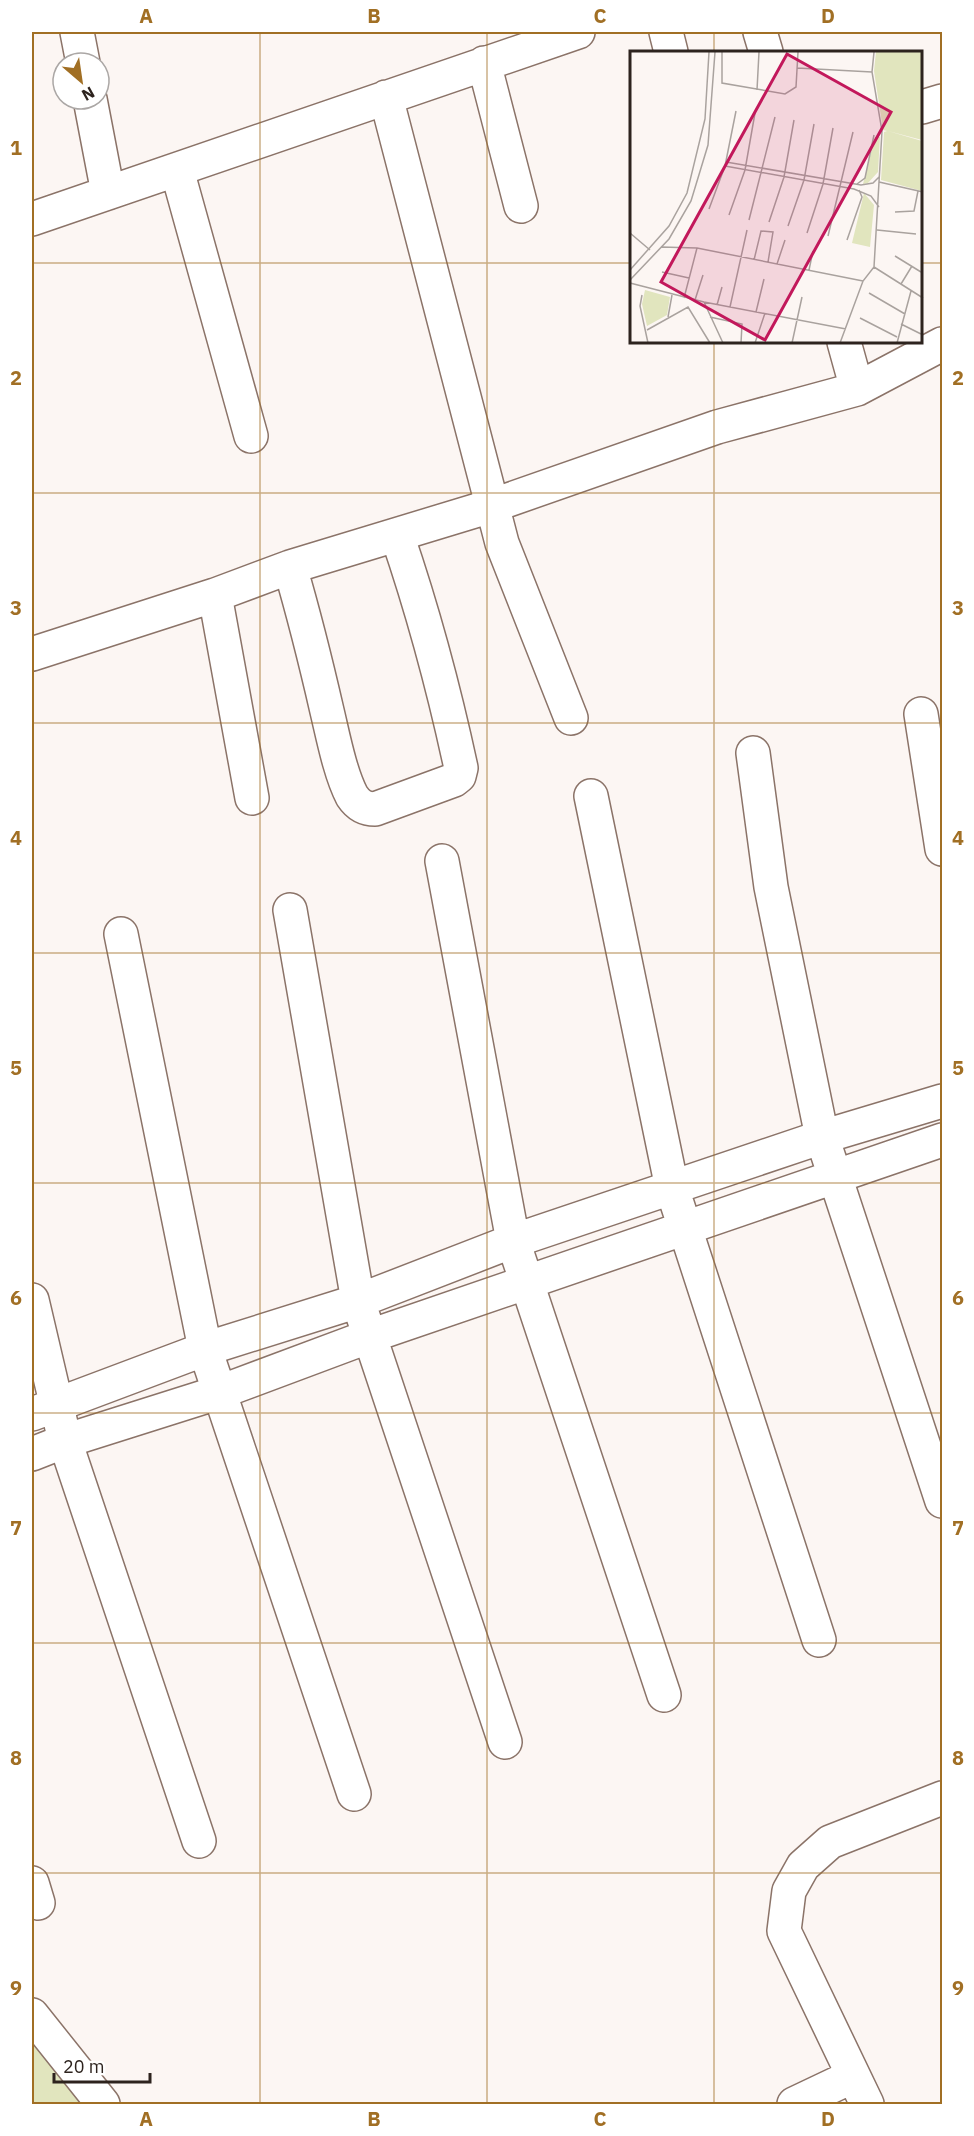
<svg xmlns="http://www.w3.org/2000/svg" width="974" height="2136" font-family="'IBM Plex Sans',sans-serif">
<rect width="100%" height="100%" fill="#fcf6f3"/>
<path fill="#e1e5be" d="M 32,2035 L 85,2104 L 32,2104 Z"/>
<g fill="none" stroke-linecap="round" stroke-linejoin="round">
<g stroke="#8b7368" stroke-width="36">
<path id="street" d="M 77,32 L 83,63
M 666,32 L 671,52
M 760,32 L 766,52
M 484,63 L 521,206
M 386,97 L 502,543 L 571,718
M 90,99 L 108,193
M 922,107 L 942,101
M 177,170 L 251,436
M 32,219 L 578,32
M 844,342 L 857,389
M 290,567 C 304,615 316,663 327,711 C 333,736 340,773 352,796 C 358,805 365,809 375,809 L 454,780 L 459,776 L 461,768 C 444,689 423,611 397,535
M 215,595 L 252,798
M 32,654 L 215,595 L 290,567 L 491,506 L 717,427 L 857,389 L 942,344
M 921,714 L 942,849
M 753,753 L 771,887 L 822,1137 L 942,1501
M 591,796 L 672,1188 L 819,1640
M 442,861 L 513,1241 L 664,1695
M 290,910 L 358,1301 L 505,1742
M 121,934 L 205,1349 L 354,1794
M 32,1300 L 65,1441 L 199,1841
M 32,1414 L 205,1349 L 358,1301 L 513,1241 L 822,1137 L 942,1101
M 32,1454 L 65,1441 L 220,1392 L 370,1336 L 942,1140
M 32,1883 L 38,1903
M 32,2015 L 103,2104
M 794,2104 L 853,2076
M 867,2104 L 784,1931 L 789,1891 L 803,1866 L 830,1842 L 942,1798"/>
</g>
<use href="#street" stroke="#fff" stroke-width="33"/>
</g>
<path fill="none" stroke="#a16f24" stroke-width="1.5" stroke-opacity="0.55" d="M 260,32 L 260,2104M 487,32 L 487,2104M 714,32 L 714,52M 32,263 L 632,263M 922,263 L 942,263M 714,342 L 714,2104M 32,493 L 942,493M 32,723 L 942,723M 32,953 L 942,953M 32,1183 L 942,1183M 32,1413 L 942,1413M 32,1643 L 942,1643M 32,1873 L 942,1873"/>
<g transform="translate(630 51)">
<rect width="292" height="292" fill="#fcf6f3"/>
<path d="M 246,1 L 292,1 L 292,89 L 258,80 L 292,90 L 292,140 L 251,129 L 254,81 L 257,80 L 253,79 L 244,20 ZM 245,86 L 250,86 L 248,121 L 238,132 L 233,133 ZM 234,142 L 244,154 L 240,196 L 222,192 ZM 15,239 L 40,246 L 37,264 L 17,275 L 12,253 Z" fill="#e1e5be"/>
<path fill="none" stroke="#a9a29e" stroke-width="1.5" d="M 92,1 L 92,32 L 155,43 L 166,36 L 168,1M 167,17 L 242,21M 127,39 L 129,1M 96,111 L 231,134 L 243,132 L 249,126M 95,115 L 224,138 L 241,145 L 249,156M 249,131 L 293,141M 227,133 L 235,127 L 244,84M 79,158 L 95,115 L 106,60M 265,161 L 284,160 L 288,140M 99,164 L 115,119 L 125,62M 119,169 L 145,66M 139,171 L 154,126 L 164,69M 158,175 L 174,129 L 184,73M 247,179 L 286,183M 0,182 L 20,199M 177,182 L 193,133 L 203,77M 198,185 L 223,81M 217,189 L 232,146 L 229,139M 31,196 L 67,197 L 233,230M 265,205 L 291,221M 124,209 L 131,180 L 143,181 L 138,211M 147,213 L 155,189M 244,216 L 293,247M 0,219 L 39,175 L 57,142 L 75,68 L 79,1M 179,219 L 183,200M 32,221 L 59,227M 0,229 L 39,188 L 61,150 L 78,94 L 85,1M 0,232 L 74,251 L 216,278M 271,233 L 282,215M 239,242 L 275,263M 12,244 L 10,255 L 18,292M 54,247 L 67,197M 65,249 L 73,224M 74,251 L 93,292M 87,254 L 92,236M 100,256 L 117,179M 126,261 L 134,228M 38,266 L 42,244M 80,266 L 112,273 L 111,292M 230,267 L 267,286M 271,273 L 291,283M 17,279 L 58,256 L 80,292M 125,292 L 135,262M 162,292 L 172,246M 210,292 L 233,230 L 244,216 L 252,80 L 242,21 L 244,1M 267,292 L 281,240"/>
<path fill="#c2185b" fill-opacity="0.15" stroke="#c2185b" stroke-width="3" d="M 157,3 L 261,61 L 135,289 L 31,231 Z"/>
<rect width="292" height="292" fill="none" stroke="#2d231e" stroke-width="3"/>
</g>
<rect width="974" height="2136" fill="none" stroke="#ffffff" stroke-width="66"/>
<g transform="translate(81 81) rotate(151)"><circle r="28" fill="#ffffff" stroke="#aba7a5" stroke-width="1.5"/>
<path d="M0-4.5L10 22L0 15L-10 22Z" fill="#a16f24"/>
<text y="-9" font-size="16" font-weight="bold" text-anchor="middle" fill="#2d231e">N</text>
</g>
<path d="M54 2073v9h96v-9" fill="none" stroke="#2d231e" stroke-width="3"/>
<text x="63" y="2073" font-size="18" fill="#2d231e" stroke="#ffffff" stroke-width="4.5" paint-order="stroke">20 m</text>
<rect x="33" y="33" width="908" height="2070" fill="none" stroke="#a16f24" stroke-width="2"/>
<g font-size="20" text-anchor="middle" font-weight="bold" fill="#a16f24">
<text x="146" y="23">A</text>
<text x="374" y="23">B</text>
<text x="600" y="23">C</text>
<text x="828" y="23">D</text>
<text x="16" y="155">1</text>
<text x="958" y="155">1</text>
<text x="16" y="385">2</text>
<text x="958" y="385">2</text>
<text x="16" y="615">3</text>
<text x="958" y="615">3</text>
<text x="16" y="845">4</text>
<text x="958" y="845">4</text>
<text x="16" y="1075">5</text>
<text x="958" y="1075">5</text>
<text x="16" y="1305">6</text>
<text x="958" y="1305">6</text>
<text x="16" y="1535">7</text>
<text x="958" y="1535">7</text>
<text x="16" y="1765">8</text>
<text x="958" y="1765">8</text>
<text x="16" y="1995">9</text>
<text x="958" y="1995">9</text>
<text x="146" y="2126">A</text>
<text x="374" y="2126">B</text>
<text x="600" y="2126">C</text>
<text x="828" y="2126">D</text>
</g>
</svg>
